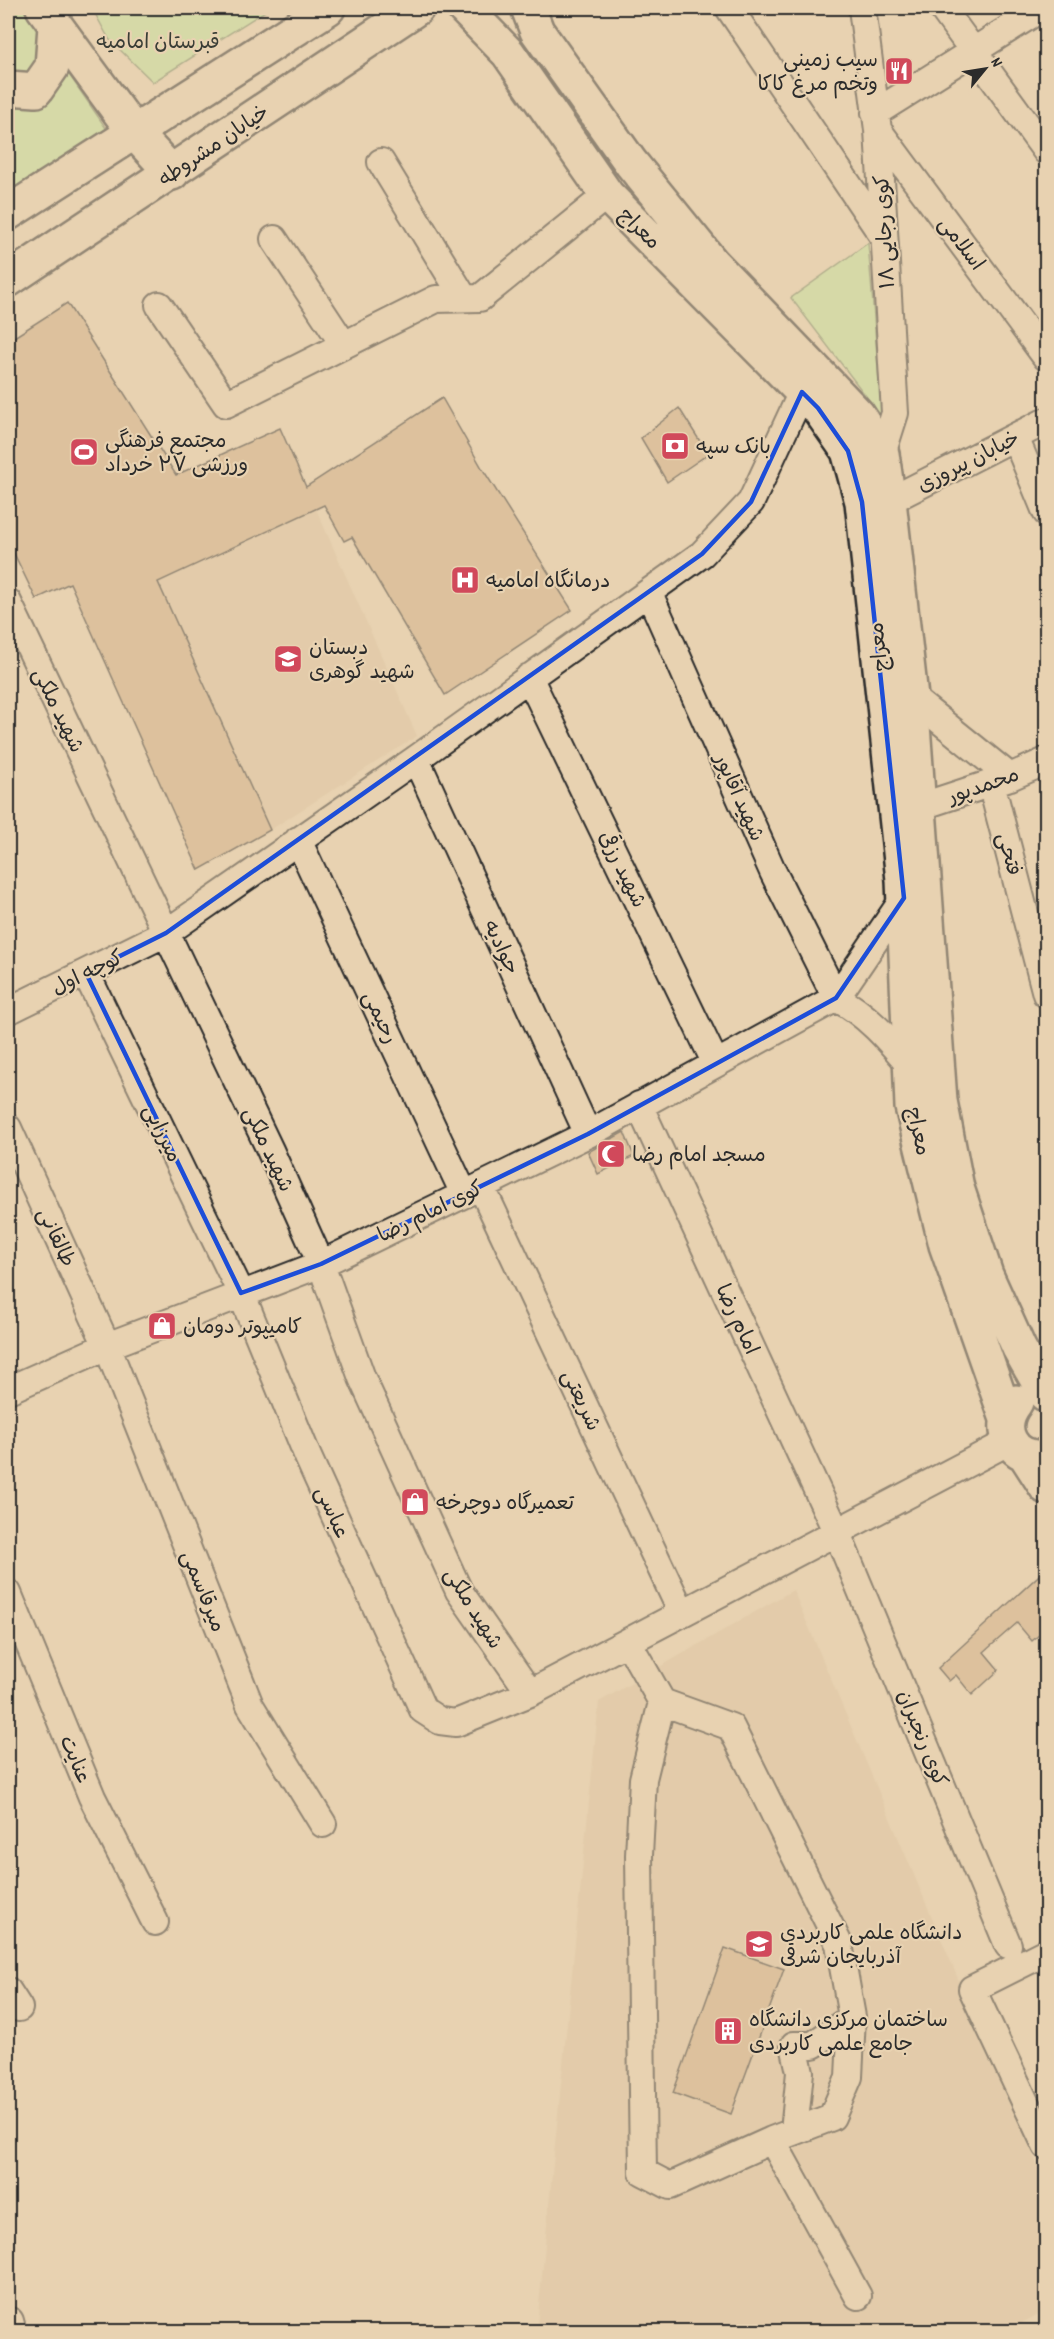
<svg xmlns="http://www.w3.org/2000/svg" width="1054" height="2339" font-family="Dekko,'Playpen Sans Arabic',sans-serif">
<rect width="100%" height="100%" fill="#e8d2b1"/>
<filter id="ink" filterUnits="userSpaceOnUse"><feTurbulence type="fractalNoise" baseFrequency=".0167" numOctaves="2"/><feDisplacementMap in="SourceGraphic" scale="12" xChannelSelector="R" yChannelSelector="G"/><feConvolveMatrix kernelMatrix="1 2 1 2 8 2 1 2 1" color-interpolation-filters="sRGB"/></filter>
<g filter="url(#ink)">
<path fill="#ddc4a2" d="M 316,509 L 417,736 L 270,830 L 158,582 Z
M 793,1590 L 1046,2186 L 1046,2310 L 1005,2332 L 541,2332 L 537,2326 L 599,1702 Z"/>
<path fill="#c1e39c" stroke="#768764" stroke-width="1.5" d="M 8,8 L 23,8 L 108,131 L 8,194 Z
M 92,8 L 270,8 L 153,82 L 109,39 Z
M 868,243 L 882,417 L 791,298 Z"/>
<path fill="#d0ae86" stroke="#2b2b2b" stroke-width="1.5" d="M 67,303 L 176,475 L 280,428 L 306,487 L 442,398 L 482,468 L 572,610 L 445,695 L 352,537 L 344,541 L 324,505 L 158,582 L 270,830 L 199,870 L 70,583 L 36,599 L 8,541 L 8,341 Z
M 679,408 L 708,454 L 667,482 L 641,438 Z
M 624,1132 L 634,1156 L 598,1174 L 588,1152 Z
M 1047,1568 L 1047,1628 L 1032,1641 L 1017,1623 L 984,1652 L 999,1670 L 972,1695 L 956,1675 L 949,1681 L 938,1668 Z
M 725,1948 L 784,1969 L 731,2114 L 673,2093 Z"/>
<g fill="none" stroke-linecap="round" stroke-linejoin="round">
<g stroke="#2b2b2b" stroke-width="30">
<path id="minor" d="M 729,8 L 883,236
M 862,8 L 878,130 L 895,413 L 882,454
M 942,8 L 1046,151
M 875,113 L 1042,8
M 878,130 L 1046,357
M 381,162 L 464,298
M 274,239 L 344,345
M 159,305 L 226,404 L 436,299 L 480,298 L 607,195
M 1015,437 L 1046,512
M 889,501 L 1046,421
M 649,593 L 773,872 L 836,998
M 8,602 L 270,1150 L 321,1264 L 362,1378 L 459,1591 L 530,1693
M 529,677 L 715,1062
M 911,697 L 1010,777
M 416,759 L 588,1134
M 991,783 L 1046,994
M 919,807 L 1010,777 L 1046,761
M 298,840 L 464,1194
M 86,973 L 241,1293 L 308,1457 L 423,1710 L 440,1721 L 456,1723 L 530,1693 L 1010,1441
M 836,998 C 867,1014 888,1039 910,1065
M 8,1011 L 166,933 L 416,759 L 702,554 L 751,502 L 802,392
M 639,1105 L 837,1533 L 1008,1945
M 8,1128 L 107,1346 L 250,1705 L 323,1824
M 481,1186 L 682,1613
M 8,1390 L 107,1346 L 321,1264 L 588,1134 L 836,998 L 904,898
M 8,1593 L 92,1797 L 155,1922
M 628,1642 L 662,1702 L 731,1727 L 839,1944 L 852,2017 L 849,2077 L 832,2117 L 772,2140 L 670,2186 L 643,2172 L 639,1855 L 643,1779 L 662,1702
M 1046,1952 L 972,1989 L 1046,2146
M 8,1991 L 19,2008
M 794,2131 L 800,2072 L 794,2045 L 813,2045 L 852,2017
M 772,2140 L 858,2296
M 8,2322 L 10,2321 L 13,2332"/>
</g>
<g stroke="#2b2b2b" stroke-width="38">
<path id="major" d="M 464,8 L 508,53 L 607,195 L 818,408 L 848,451 L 862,502 L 903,880 L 912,1107 L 946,1245 L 1007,1419
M 528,8 L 537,31 L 631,163 L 712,263 L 858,415 L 882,454 L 889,501 L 911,697 L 940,1101 L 957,1188 L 986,1275 L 1019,1348 L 1045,1394
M 8,213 L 328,8
M 8,280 L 417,8
M 1016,1402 C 995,1429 1012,1461 1046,1457
M 1026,1456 L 1046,1487"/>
</g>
<g stroke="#2b2b2b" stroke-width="38">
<path id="highway" d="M 43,8 L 134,132 L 172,173
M 8,88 L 36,90 L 52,67 L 55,26"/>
</g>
<use href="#minor" stroke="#e8d2b1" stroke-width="26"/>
<use href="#major" stroke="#e8d2b1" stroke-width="33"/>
<use href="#highway" stroke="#e8d2b1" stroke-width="33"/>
</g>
</g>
<path d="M0 0H1054V2339H0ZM 802,392 L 818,408 L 848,451 L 862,502 L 904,898 L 836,998 L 588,1134 L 321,1264 L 241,1293 L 86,973 L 166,933 L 702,554 L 751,502 Z" fill="#e8d2b1" fill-opacity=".55" fill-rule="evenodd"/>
<path fill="none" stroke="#1d4ed8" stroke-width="4.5" stroke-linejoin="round" d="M 802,392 L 818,408 L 848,451 L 862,502 L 904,898 L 836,998 L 588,1134 L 321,1264 L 241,1293 L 86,973 L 166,933 L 702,554 L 751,502 Z"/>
<defs>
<g id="restaurant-square" transform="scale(1.5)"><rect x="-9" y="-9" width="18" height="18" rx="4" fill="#d1495b" stroke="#e8d2b1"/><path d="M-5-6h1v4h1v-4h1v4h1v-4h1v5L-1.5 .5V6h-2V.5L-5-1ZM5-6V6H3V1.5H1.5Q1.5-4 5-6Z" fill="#fff"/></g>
<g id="bank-square" transform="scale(1.5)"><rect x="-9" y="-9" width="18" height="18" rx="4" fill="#d1495b" stroke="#e8d2b1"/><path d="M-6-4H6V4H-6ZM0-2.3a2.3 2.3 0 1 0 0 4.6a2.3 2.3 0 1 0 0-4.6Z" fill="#fff"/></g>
<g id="stadium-square" transform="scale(1.5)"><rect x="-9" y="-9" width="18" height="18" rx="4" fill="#d1495b" stroke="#e8d2b1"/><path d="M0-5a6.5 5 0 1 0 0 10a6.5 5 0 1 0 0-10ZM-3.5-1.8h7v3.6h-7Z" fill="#fff"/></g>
<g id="hospital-square" transform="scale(1.5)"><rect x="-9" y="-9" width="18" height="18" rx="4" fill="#d1495b" stroke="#e8d2b1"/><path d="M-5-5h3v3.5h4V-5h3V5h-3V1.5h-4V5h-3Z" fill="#fff"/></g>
<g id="school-square" transform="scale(1.5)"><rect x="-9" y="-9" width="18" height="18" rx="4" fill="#d1495b" stroke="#e8d2b1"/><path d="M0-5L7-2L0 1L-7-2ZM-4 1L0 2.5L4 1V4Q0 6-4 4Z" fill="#fff"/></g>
<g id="mosque-square" transform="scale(1.5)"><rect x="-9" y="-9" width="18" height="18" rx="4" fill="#d1495b" stroke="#e8d2b1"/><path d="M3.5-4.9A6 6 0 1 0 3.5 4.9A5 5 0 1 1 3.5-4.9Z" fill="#fff"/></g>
<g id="shop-square" transform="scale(1.5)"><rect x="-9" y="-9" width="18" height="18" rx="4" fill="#d1495b" stroke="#e8d2b1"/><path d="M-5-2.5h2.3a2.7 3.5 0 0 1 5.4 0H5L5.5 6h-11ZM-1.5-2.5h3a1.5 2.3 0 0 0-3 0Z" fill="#fff"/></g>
<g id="university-square" transform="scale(1.5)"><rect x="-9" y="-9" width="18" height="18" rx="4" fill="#d1495b" stroke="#e8d2b1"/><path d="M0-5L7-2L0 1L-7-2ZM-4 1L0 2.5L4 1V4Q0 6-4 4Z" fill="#fff"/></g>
<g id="building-square" transform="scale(1.5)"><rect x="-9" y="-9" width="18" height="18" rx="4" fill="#d1495b" stroke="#e8d2b1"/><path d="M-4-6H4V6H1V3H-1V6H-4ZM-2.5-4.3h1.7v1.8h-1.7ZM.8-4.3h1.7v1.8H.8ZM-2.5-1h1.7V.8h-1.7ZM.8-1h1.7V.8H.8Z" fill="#fff"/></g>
</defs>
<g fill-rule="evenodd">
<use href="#restaurant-square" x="899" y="71"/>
<use href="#bank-square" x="675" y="446"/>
<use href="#stadium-square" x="84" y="452"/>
<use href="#hospital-square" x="465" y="580"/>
<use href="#school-square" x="288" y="659"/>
<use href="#mosque-square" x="611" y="1154"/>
<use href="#shop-square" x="162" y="1326"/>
<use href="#shop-square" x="415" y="1502"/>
<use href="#university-square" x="759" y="1944"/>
<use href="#building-square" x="728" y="2031"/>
</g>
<g text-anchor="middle" stroke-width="4.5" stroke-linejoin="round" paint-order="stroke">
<g font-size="21" fill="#3a3d36" stroke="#e8d2b1">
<text x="158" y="48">قبرستان امامیه</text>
</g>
<g font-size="21" fill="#2b2b2b" stroke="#e8d2b1" text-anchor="start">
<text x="878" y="66" text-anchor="end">سیب زمینی<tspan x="878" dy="24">وتخم مرغ کاکا</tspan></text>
<text x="105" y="447">مجتمع فرهنگی<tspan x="105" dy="24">ورزشی ۲۷ خرداد</tspan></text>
<text x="696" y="453">بانک سپه</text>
<text x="486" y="587">درمانگاه امامیه</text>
<text x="309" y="654">دبستان<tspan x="309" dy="24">شهید گوهری</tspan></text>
<text x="632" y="1161">مسجد امام رضا</text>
<text x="183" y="1333">کامیپوتر دومان</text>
<text x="436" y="1509">تعمیرگاه دوچرخه</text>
<text x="780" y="1939">دانشگاه علمی کاربردی<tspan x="780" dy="24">آذربایجان شرقی</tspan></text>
<text x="749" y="2026">ساختمان مرکزی دانشگاه<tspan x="749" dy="24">جامع علمی کاربردی</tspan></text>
</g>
<g font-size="21" fill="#2b2b2b" stroke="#e8d2b1">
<text transform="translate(213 145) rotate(-34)" y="7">خیابان مشروطه</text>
<text transform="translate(640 228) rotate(45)" y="7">معراج</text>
<text transform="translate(884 232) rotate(-93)" y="7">کوی رجایی ۱۸</text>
<text transform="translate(962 243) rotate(53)" y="7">اسلامی</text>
<text transform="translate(968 461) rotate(-27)" y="7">خیابان پیروزی</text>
<text transform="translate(878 647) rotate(-96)" y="7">معراج</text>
<text transform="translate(59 710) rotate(64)" y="7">شهید ملکی</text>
<text transform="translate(983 785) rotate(-19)" y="7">محمدپور</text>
<text transform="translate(740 797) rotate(66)" y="7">شهید آقاپور</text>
<text transform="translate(1010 854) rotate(75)" y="7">فتحی</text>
<text transform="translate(623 869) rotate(64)" y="7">شهید رزقی</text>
<text transform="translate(502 947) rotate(65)" y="7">جوادیه</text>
<text transform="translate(87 972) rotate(-26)" y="7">کوچه اول</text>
<text transform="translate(381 1017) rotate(65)" y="7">رحیمی</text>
<text transform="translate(919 1131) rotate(78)" y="7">معراج</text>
<text transform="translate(163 1133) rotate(64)" y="7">میرزایی</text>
<text transform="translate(269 1149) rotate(65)" y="7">شهید ملکی</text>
<text transform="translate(430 1211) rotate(-26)" y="7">کوی امام رضا</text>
<text transform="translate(57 1237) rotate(65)" y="7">طالقانی</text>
<text transform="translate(738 1319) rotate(65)" y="7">امام رضا</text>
<text transform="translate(582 1400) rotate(65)" y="7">شریعتی</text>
<text transform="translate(333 1512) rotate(66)" y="7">عباسی</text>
<text transform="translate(204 1591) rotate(68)" y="7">میرقاسمی</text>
<text transform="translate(474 1608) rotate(58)" y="7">شهید ملکی</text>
<text transform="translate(923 1738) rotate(68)" y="7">کوی رنجبران</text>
<text transform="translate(76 1759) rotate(67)" y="7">عنایت</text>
</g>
</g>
<rect width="1054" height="2339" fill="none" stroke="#e8d2b1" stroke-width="30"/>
<rect x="15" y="15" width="1024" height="2309" fill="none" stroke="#2b2b2b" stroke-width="2" filter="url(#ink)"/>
<g transform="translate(985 69) rotate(60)" stroke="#e8d2b1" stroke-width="4.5" paint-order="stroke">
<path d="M0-4.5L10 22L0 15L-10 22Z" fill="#2b2b2b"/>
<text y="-9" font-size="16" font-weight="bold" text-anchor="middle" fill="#2b2b2b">N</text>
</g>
</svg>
